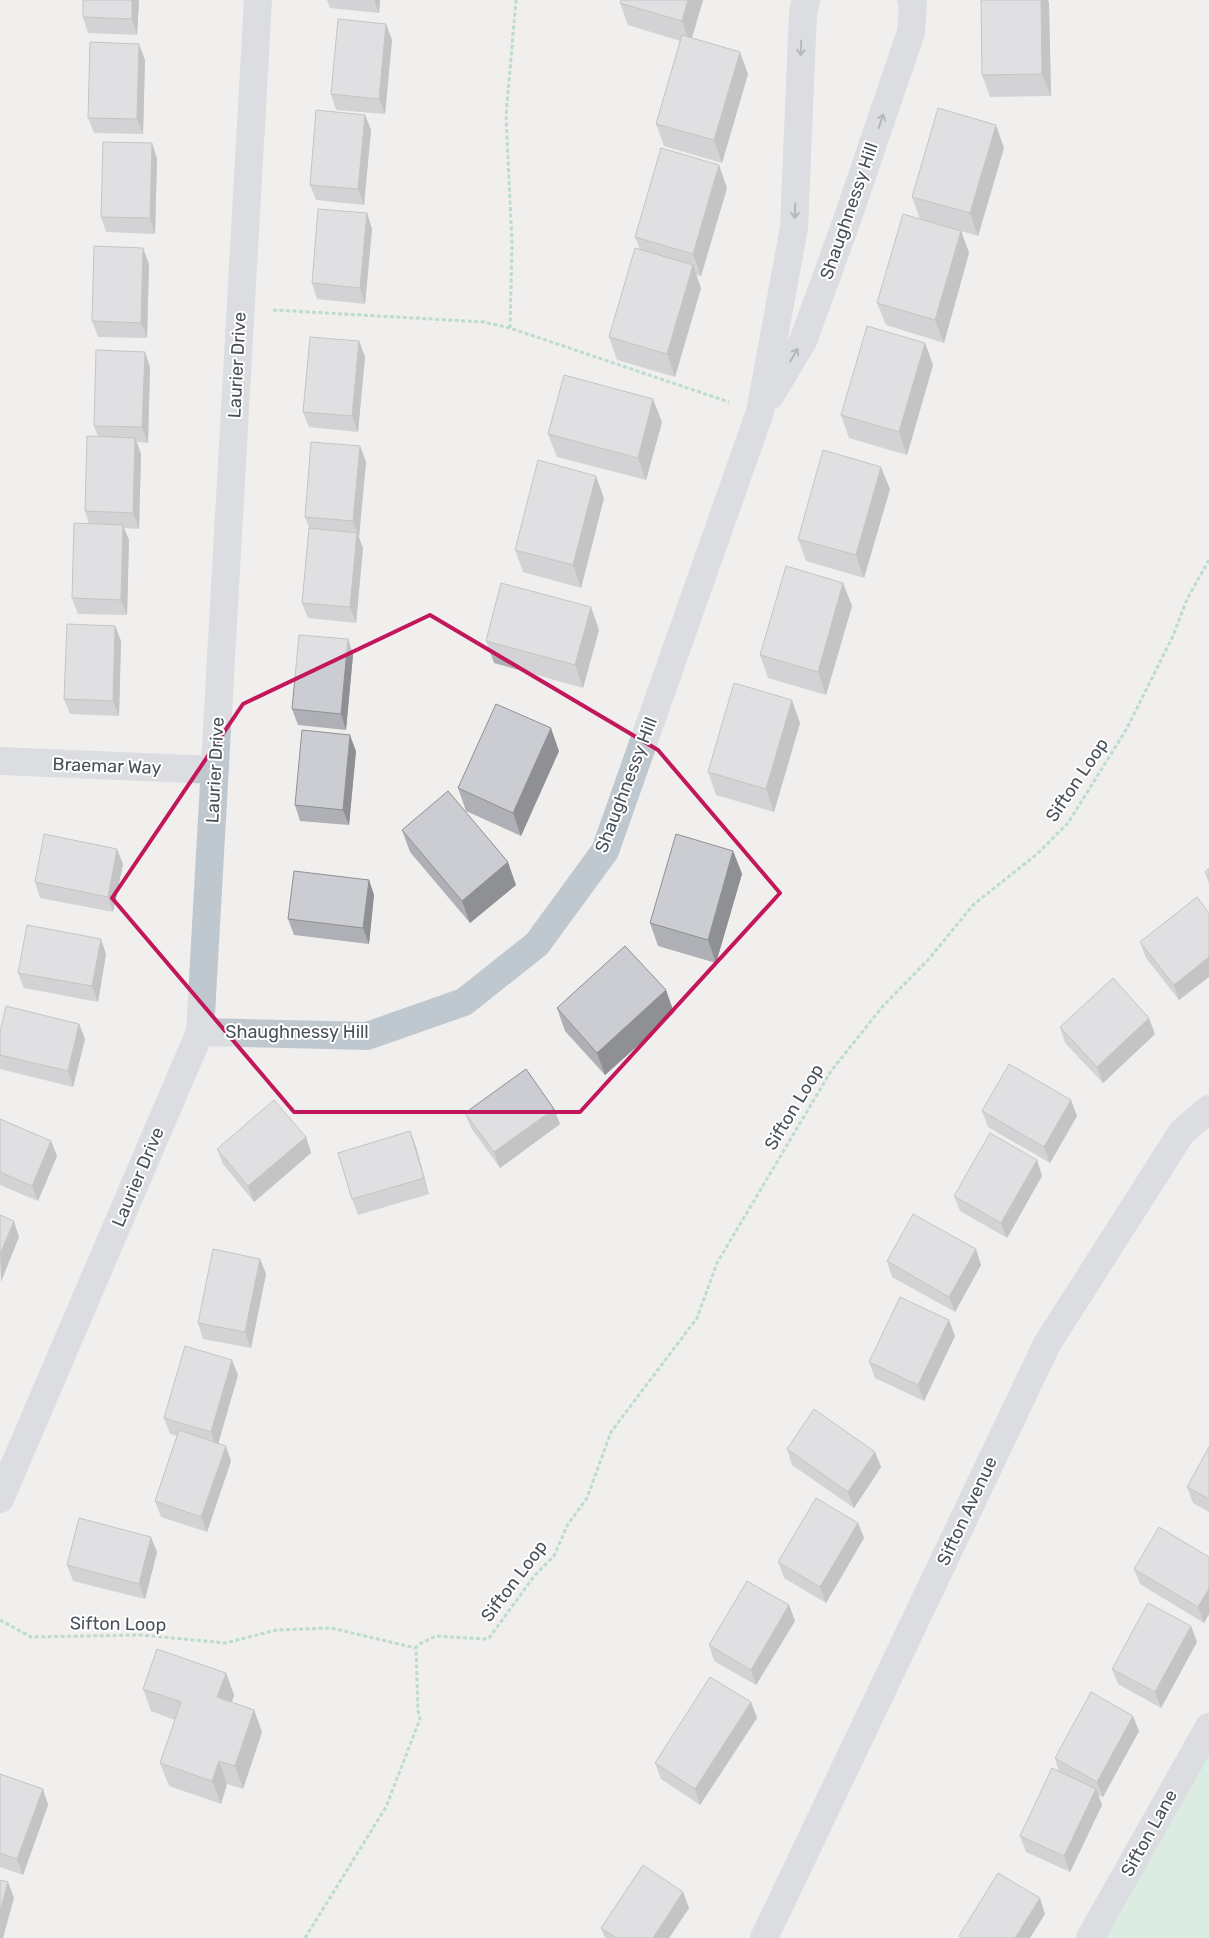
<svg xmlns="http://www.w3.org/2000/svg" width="1209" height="1938" font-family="Rubik,sans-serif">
<rect width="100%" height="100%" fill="#f1eeee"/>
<path fill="#c1ead3" d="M 1209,1741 L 1209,1938 L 1098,1938 Z"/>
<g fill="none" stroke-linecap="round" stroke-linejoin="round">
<path stroke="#7cc5a6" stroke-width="3" stroke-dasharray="4 2.5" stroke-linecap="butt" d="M 273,310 L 484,322 L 510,328 L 729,402
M 510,328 L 512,244 L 506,116 L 516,0
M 0,1620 L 31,1637 L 141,1635 L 226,1643 L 276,1630 L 331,1628 L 416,1648
M 305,1938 L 386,1807 L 420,1719 L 418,1711 L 416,1648 L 419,1644 L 436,1636 L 484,1639 L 489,1638 L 535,1575 L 554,1556 L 568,1524 L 587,1498 L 611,1432 L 697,1318 L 717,1263 L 831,1071 L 883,1006 L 928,960 L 973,905 L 1037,854 L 1068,823 L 1126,730 L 1173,636 L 1187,599 L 1209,560"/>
<path stroke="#c0c8cf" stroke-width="28" d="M 770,396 L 803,341 L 846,223 L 911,32 L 913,4 L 911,0
M 0,761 L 215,770
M 200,1032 L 367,1036 L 464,1002 L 537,944 L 605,851 L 760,412 L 794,228 L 803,12 L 806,0
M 0,1499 L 200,1032 L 258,0
M 764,1938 L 1047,1344 L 1182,1132 L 1209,1109
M 1090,1938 L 1209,1727"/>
</g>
<path fill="#afb0b5" d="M 83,0 L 139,0 L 137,35 L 88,33 L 83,17 Z
M 327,0 L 380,0 L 379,13 L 330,8 Z
M 703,0 L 692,38 L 748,74 L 722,163 L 664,146 L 656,124 L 680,41 L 628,25 L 620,3 Z
M 981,0 L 1048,0 L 1049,4 L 1051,96 L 990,97 L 982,75 Z
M 386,24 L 392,40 L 385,114 L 336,110 L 331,94 Z
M 145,60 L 143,134 L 94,133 L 88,118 Z
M 365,115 L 371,130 L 364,205 L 316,200 L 310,185 Z
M 152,143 L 157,159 L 155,234 L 106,232 L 101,217 Z
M 1004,148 L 978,236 L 961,231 L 969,253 L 944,343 L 886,325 L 877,303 L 920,219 L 912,197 Z
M 727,188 L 701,276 L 696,275 L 701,288 L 675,377 L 617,360 L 609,337 L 640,250 L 635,237 Z
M 367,213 L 372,229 L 365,304 L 317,299 L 312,283 Z
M 149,264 L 147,338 L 98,337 L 92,321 Z
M 359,341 L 365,357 L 358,432 L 309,427 L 303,412 Z
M 925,343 L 933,365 L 907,455 L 849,438 L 841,415 Z
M 150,367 L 148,443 L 137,442 L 141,454 L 139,529 L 124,528 L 129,540 L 127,615 L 78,614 L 72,598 L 89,524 L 85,511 L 98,437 L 94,426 Z
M 662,422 L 646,480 L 557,457 L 548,434 Z
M 360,446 L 366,462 L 359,537 L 363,548 L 356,623 L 308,618 L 302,603 L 309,528 L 305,517 Z
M 890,489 L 864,578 L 806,561 L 798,539 Z
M 604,498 L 581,588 L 523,572 L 515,550 Z
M 843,583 L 852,606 L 826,695 L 768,678 L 760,655 Z
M 115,626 L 121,641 L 119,716 L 70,714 L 64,699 Z
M 599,630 L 583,688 L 494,663 L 486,641 Z
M 348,639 L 353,655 L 346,730 L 298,725 L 292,709 Z
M 800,723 L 774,812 L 716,795 L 708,772 Z
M 356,751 L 349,825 L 300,821 L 295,805 Z
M 559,751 L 521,836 L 466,811 L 458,788 Z
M 402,830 L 516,885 L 470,923 L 410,852 Z
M 733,851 L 742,874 L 716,963 L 658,946 L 650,923 Z
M 123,864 L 113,912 L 40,898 L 35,882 Z
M 1209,868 L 1209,884 L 1205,872 Z
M 369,880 L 374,895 L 369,944 L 294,935 L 288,919 Z
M 1197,897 L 1179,1000 L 1146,958 L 1140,942 Z
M 106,954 L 98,1002 L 24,988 L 18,973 Z
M 666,990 L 674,1013 L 605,1075 L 565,1031 L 557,1008 Z
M 79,1024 L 85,1039 L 73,1087 L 0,1069 L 0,1032 Z
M 1060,1027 L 1155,1034 L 1103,1083 L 1065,1043 Z
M 554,1109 L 560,1124 L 500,1168 L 471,1128 L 465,1113 Z
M 982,1111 L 1077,1116 L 1050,1163 L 988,1127 Z
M 0,1119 L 51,1141 L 57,1156 L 38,1201 L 0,1185 Z
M 410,1131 L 416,1147 L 429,1194 L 358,1215 L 352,1199 Z
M 306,1137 L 311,1153 L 254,1202 L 223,1164 L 217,1149 Z
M 1037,1160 L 1042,1176 L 1007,1238 L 960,1211 L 954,1196 Z
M 260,1259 L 266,1274 L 251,1348 L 203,1339 L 198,1323 Z
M 887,1261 L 981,1265 L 955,1312 L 892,1277 Z
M 955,1336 L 924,1401 L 875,1378 L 869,1362 Z
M 238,1375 L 218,1443 L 231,1461 L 207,1532 L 161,1517 L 155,1501 L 177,1436 L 170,1434 L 164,1418 Z
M 1209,1447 L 1209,1512 L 1193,1503 L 1187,1487 Z
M 787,1449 L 875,1452 L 881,1467 L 854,1508 L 792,1465 Z
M 858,1523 L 864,1538 L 826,1603 L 784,1578 L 778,1562 Z
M 157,1552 L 145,1599 L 73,1581 L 67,1565 Z
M 1209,1557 L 1209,1614 L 1204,1623 L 1140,1584 L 1134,1569 Z
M 789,1605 L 795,1621 L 756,1685 L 714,1661 L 709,1645 Z
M 1197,1642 L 1161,1708 L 1118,1684 L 1112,1669 Z
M 226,1673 L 234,1695 L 232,1702 L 254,1710 L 262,1732 L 243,1789 L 227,1784 L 221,1804 L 169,1786 L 160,1763 L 175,1720 L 151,1711 L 143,1689 Z
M 751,1702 L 757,1718 L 700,1805 L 661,1779 L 655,1763 Z
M 1139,1731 L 1103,1797 L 1098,1795 L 1102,1805 L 1070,1872 L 1026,1852 L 1020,1836 L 1059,1772 L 1055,1758 Z
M 0,1774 L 43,1789 L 48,1805 L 23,1875 L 0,1867 Z
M 683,1892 L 689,1908 L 669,1938 L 605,1938 L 601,1928 Z"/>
<path fill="#8f9093" d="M 132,0 L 139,0 L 137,35 L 132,19 Z
M 374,0 L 380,0 L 379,13 Z
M 688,0 L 703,0 L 690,44 L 682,21 Z
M 1041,0 L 1048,0 L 1049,4 L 1051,96 L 1042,74 Z
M 386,24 L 392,40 L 385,114 L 379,99 Z
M 139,44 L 145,60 L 143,134 L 137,119 Z
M 740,52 L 748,74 L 722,163 L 714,140 Z
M 365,115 L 371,130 L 364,205 L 358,189 Z
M 996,125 L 1004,148 L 978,236 L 970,213 Z
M 152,143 L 157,159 L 155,234 L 150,218 Z
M 719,165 L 727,188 L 701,276 L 693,254 Z
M 367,213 L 372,229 L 365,304 L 360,288 Z
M 961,231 L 969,253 L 944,343 L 935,320 Z
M 143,248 L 149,264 L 147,338 L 141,323 Z
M 693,265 L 701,288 L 675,377 L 667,354 Z
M 359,341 L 365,357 L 358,432 L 352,416 Z
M 925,343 L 933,365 L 907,455 L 899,432 Z
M 145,352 L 150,367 L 148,443 L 142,427 Z
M 653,399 L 662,422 L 646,480 L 638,458 Z
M 135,438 L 141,454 L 139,529 L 133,513 Z
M 360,446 L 366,462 L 359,537 L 353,521 Z
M 881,467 L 890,489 L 864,578 L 856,555 Z
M 596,476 L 604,498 L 581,588 L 573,565 Z
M 123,525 L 129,540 L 127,615 L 121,600 Z
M 357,533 L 363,548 L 356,623 L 350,607 Z
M 843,583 L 852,606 L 826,695 L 818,672 Z
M 591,607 L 599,630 L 583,688 L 575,665 Z
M 115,626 L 121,641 L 119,716 L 113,701 Z
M 348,639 L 353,655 L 346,730 L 341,714 Z
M 792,700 L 800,723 L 774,812 L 766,789 Z
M 551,728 L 559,751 L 521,836 L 513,813 Z
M 350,735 L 356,751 L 349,825 L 343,810 Z
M 117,849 L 123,864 L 113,912 L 108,897 Z
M 733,851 L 742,874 L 716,963 L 708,940 Z
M 508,862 L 516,885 L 470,923 L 462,901 Z
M 369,880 L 374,895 L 369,944 L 363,928 Z
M 101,939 L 106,954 L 98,1002 L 92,986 Z
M 1209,957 L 1209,977 L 1179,1000 L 1174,985 Z
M 666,990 L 674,1013 L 605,1075 L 597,1053 Z
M 1149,1018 L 1155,1034 L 1103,1083 L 1097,1067 Z
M 79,1024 L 85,1039 L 73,1087 L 68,1071 Z
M 1071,1100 L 1077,1116 L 1050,1163 L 1044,1147 Z
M 554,1109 L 560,1124 L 500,1168 L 494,1152 Z
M 410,1131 L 416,1147 L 429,1194 L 424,1178 Z
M 306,1137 L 311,1153 L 254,1202 L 248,1186 Z
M 51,1141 L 57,1156 L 38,1201 L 32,1186 Z
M 1037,1160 L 1042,1176 L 1007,1238 L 1001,1223 Z
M 14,1221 L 19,1237 L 1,1282 L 0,1254 Z
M 976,1249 L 981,1265 L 955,1312 L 949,1297 Z
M 260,1259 L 266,1274 L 251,1348 L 245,1332 Z
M 949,1320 L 955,1336 L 924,1401 L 918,1385 Z
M 232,1360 L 238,1375 L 217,1448 L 211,1432 Z
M 226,1446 L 231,1461 L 207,1532 L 201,1517 Z
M 875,1452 L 881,1467 L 854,1508 L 848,1492 Z
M 858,1523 L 864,1538 L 826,1603 L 820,1587 Z
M 151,1537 L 157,1552 L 145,1599 L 139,1584 Z
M 1209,1589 L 1209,1614 L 1204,1623 L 1198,1607 Z
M 789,1605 L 795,1621 L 756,1685 L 751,1670 Z
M 1191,1626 L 1197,1642 L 1161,1708 L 1155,1692 Z
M 226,1673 L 234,1695 L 226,1720 L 217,1697 Z
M 751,1702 L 757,1718 L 700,1805 L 695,1789 Z
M 254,1710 L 262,1732 L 243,1789 L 235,1766 Z
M 1133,1716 L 1139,1731 L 1103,1797 L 1097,1782 Z
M 219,1761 L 227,1784 L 221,1804 L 212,1781 Z
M 43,1789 L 48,1805 L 23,1875 L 17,1859 Z
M 1096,1789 L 1102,1805 L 1070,1872 L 1064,1856 Z
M 8,1882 L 14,1898 L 3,1938 L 0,1938 L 0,1911 Z
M 683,1892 L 689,1908 L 669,1938 L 653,1938 Z
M 1040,1898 L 1045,1914 L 1030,1938 L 1015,1938 Z"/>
<path fill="#cccdd2" stroke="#8f9093" d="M 83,0 L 132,0 L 132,19 L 83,17 Z
M 621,0 L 688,0 L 682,21 L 620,3 Z
M 981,0 L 1041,0 L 1042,74 L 982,75 Z
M 338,19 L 386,24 L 379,99 L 331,94 Z
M 682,35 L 740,52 L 714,140 L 656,124 Z
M 90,42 L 139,44 L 137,119 L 88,118 Z
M 938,108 L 996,125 L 970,213 L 912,197 Z
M 316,110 L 365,115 L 358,189 L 310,185 Z
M 103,142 L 152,143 L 150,218 L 101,217 Z
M 661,148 L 719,165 L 693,254 L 635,237 Z
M 318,209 L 367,213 L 360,288 L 312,283 Z
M 903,214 L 961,231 L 935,320 L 877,303 Z
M 94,246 L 143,248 L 141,323 L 92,321 Z
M 635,248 L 693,265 L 667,354 L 609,337 Z
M 867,326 L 925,343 L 899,432 L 841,415 Z
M 310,337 L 359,341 L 352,416 L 303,412 Z
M 96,350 L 145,352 L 142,427 L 94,426 Z
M 564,375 L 653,399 L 638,458 L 548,434 Z
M 87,436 L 135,438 L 133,513 L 85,511 Z
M 311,442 L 360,446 L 353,521 L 305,517 Z
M 823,450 L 881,467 L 856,555 L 798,539 Z
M 538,460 L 596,476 L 573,565 L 515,550 Z
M 74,523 L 123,525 L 121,600 L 72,598 Z
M 309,528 L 357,533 L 350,607 L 302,603 Z
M 786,566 L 843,583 L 818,672 L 760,655 Z
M 501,583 L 591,607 L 575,665 L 486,641 Z
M 67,624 L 115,626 L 113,701 L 64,699 Z
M 299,635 L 348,639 L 341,714 L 292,709 Z
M 734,683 L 792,700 L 766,789 L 708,772 Z
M 496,704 L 551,728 L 513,813 L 458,788 Z
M 302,730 L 350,735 L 343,810 L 295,805 Z
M 448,791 L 508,862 L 462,901 L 402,830 Z
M 44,834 L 117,849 L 108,897 L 35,882 Z
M 676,834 L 733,851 L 708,940 L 650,923 Z
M 1209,868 L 1209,877 L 1205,872 Z
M 294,871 L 369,880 L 363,928 L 288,919 Z
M 1197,897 L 1209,913 L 1209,957 L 1174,985 L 1140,942 Z
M 27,925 L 101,939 L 92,986 L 18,973 Z
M 625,946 L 666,990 L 597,1053 L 557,1008 Z
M 1113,978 L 1149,1018 L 1097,1067 L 1060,1027 Z
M 6,1006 L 79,1024 L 68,1071 L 0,1055 L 0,1032 Z
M 1009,1064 L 1071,1100 L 1044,1147 L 982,1111 Z
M 526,1069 L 554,1109 L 494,1152 L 465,1113 Z
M 274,1100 L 306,1137 L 248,1186 L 217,1149 Z
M 0,1119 L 51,1141 L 32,1186 L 0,1172 Z
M 410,1131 L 424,1178 L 352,1199 L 338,1153 Z
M 990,1133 L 1037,1160 L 1001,1223 L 954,1196 Z
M 913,1214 L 976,1249 L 949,1297 L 887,1261 Z
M 0,1215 L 14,1221 L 0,1254 Z
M 213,1249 L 260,1259 L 245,1332 L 198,1323 Z
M 900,1297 L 949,1320 L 918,1385 L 869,1362 Z
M 185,1346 L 232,1360 L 211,1432 L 164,1418 Z
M 814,1409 L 875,1452 L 848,1492 L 787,1449 Z
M 179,1430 L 226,1446 L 201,1517 L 155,1501 Z
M 1209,1447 L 1209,1499 L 1187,1487 Z
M 816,1498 L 858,1523 L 820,1587 L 778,1562 Z
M 79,1518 L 151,1537 L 139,1584 L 67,1565 Z
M 1159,1527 L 1209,1557 L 1209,1589 L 1198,1607 L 1134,1569 Z
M 747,1581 L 789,1605 L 751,1670 L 709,1645 Z
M 1148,1603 L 1191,1626 L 1155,1692 L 1112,1669 Z
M 157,1649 L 226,1673 L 217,1697 L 254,1710 L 235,1766 L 219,1761 L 212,1781 L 160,1763 L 181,1702 L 143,1689 Z
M 710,1677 L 751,1702 L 695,1789 L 655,1763 Z
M 1091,1692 L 1133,1716 L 1097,1782 L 1055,1758 Z
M 1052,1768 L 1096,1789 L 1064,1856 L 1020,1836 Z
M 0,1774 L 43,1789 L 17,1859 L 0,1853 Z
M 643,1865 L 683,1892 L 653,1938 L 617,1938 L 601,1928 Z
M 998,1873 L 1040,1898 L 1015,1938 L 962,1938 L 959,1936 Z
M 0,1880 L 8,1882 L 0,1911 Z"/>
<defs><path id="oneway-shaft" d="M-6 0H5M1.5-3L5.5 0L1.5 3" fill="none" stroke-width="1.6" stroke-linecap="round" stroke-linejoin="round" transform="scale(1.25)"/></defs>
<g stroke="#6c747d">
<use href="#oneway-shaft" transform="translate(801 48) rotate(92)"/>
<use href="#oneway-shaft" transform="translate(881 121) rotate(-71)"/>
<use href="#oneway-shaft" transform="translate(795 211) rotate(92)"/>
<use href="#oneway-shaft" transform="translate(794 355) rotate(-59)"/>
</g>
<path d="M0 0H1209V1938H0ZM 430,615 L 658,750 L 780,893 L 580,1112 L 294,1112 L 112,898 L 243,704 Z" fill="#f1eeee" fill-opacity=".55" fill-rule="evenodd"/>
<path fill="none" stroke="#c2185b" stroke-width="4" stroke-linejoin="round" d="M 430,615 L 658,750 L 780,893 L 580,1112 L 294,1112 L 112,898 L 243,704 Z"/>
<g text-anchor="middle" stroke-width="4" stroke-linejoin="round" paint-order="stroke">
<g font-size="18" fill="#48505a" stroke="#fff">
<text transform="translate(849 211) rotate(-71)" y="6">Shaughnessy Hill</text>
<text transform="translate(237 365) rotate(-87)" y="6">Laurier Drive</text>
<text transform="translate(107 766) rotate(2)" y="6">Braemar Way</text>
<text transform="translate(215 770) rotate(-87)" y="6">Laurier Drive</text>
<text transform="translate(1077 780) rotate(-56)" y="6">Sifton Loop</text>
<text transform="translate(626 785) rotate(-69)" y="6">Shaughnessy Hill</text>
<text x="297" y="1038">Shaughnessy Hill</text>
<text transform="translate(794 1107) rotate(-59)" y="6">Sifton Loop</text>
<text transform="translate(138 1177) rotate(-67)" y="6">Laurier Drive</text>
<text transform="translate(967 1511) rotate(-65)" y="6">Sifton Avenue</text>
<text transform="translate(514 1581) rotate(-53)" y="6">Sifton Loop</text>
<text transform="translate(118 1624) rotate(1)" y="6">Sifton Loop</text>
<text transform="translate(1149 1833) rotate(-61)" y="6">Sifton Lane</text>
</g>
</g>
</svg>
